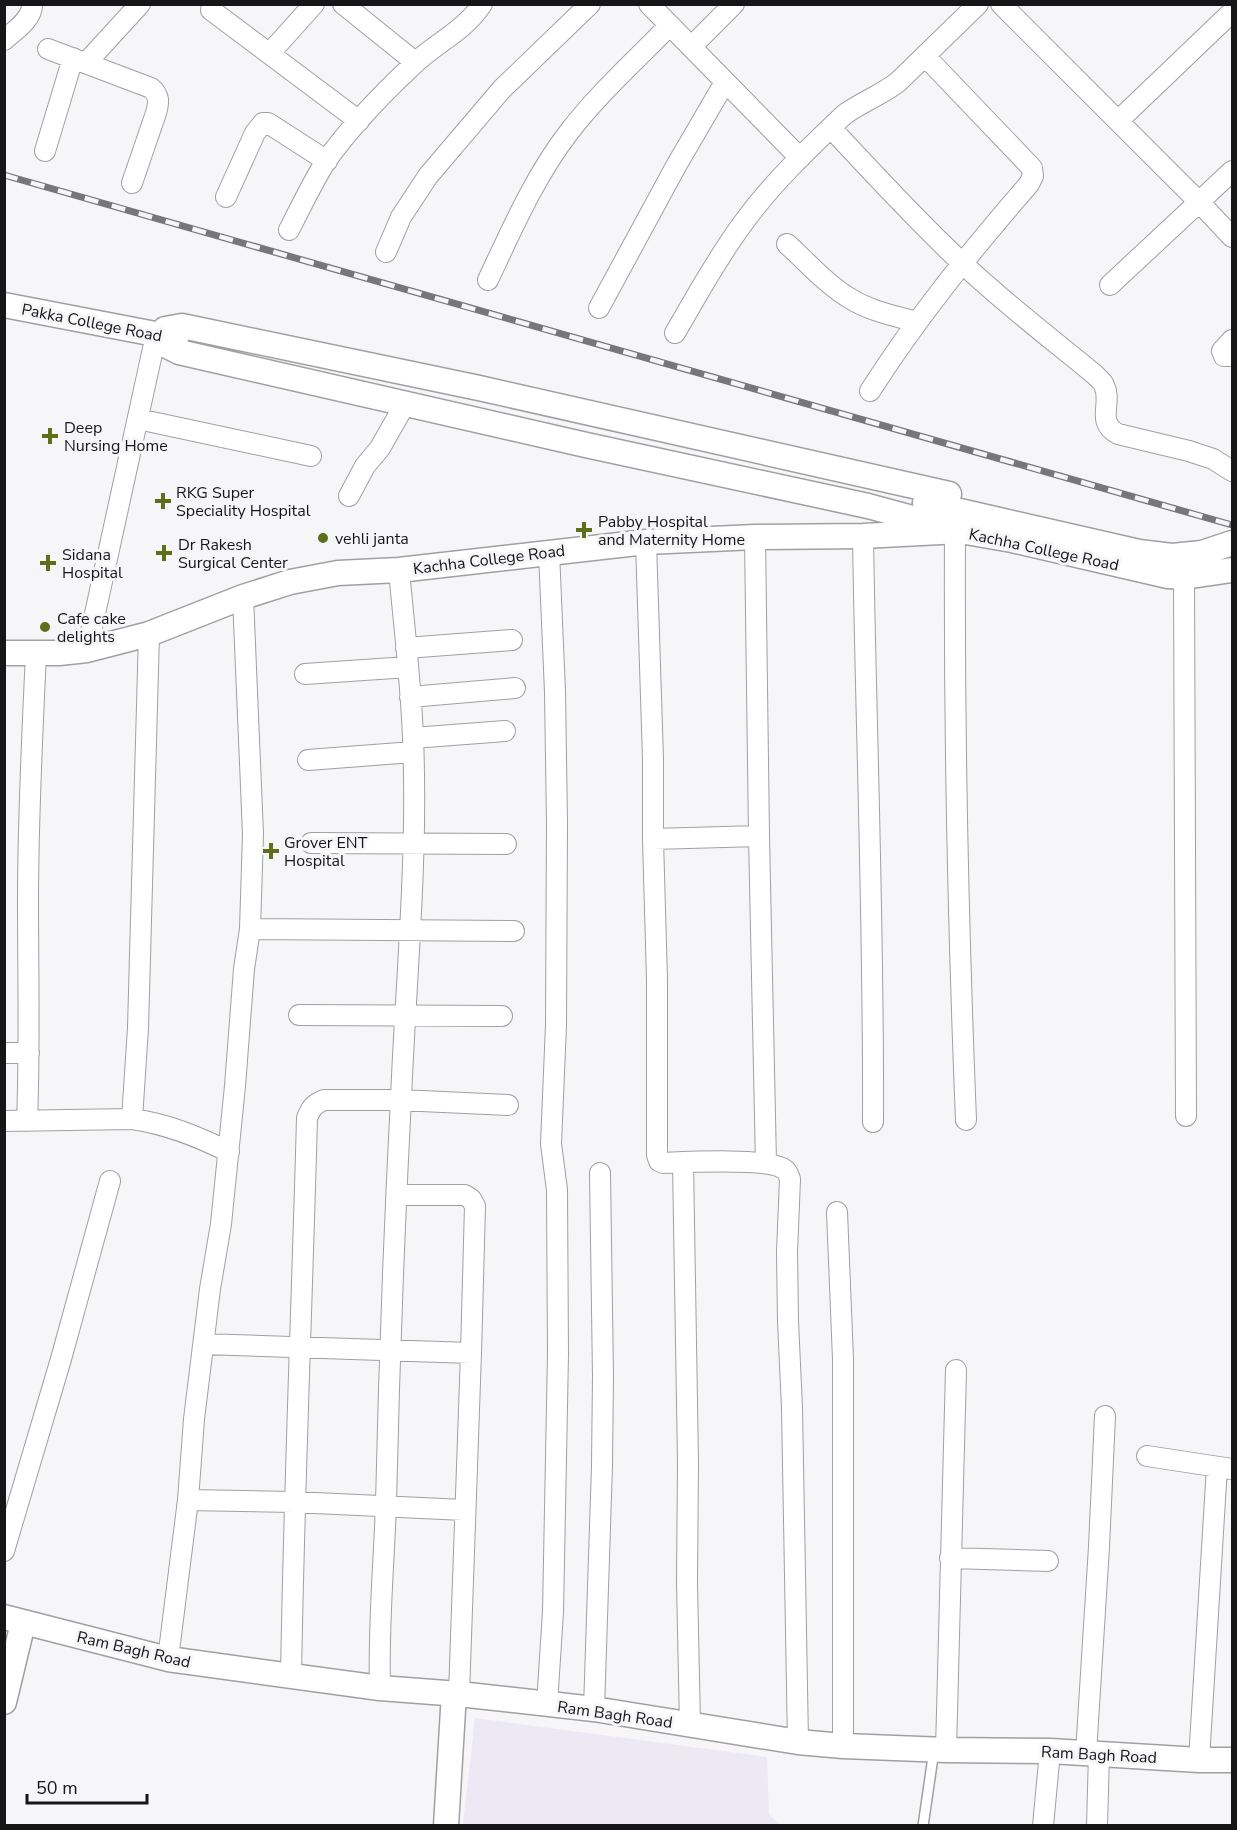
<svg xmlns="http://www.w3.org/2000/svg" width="1237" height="1830" font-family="'Nunito Sans',sans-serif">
<rect width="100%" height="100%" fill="#f6f5f8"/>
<path fill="#ece9f4" d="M 475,1718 L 767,1757 L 769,1814 L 780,1825 L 463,1825 Z"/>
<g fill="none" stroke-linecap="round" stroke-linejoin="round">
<g stroke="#a09fa2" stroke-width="12">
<path id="service" d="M 923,1826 L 934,1750"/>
</g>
<g stroke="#a09fa2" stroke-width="22">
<path id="minor" d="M 343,4 L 415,62
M 649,4 L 800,158
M 1001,4 L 1199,202 L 1232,171
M 211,10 L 359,121
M 4,40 C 14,31 33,19 32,4
M 691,47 L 734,4
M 48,49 L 151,88 C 160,96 159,102 156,113 L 132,183
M 270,53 L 314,4
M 86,63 L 140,4
M 1118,121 L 1232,12
M 831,128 C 873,173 915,219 961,262 C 1003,302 1049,337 1094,374 C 1097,377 1102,381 1104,385 C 1113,404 1095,421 1118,434 L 1189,451 L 1213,459 L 1232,471
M 45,151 L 73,58
M 226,197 L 255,133 L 263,123 L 268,123 L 327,161
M 289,230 C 301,207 312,183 326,161 C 351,126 382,94 413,65 C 434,44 465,31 482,4
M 787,244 C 808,263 827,285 851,299 C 870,311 895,316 917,322
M 386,252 L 401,217 L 428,176 L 502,89 L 590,4
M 488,280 C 512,229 535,176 569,132 C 599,93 636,60 670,25
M 1110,285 L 1199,202 L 1232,237
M 599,308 L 676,166 L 725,82
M 675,333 C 696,297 716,260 741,226 C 770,185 808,149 845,114 C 862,102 881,95 898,82 L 978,4
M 1232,340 L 1222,351 L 1224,356 L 1232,356
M 870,391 C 918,316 971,251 1029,184 L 1033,176 L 1032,168 L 925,56
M 138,419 L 311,456
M 349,496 L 365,466 L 380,448 L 405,404
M 955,532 C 954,728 958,924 966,1120
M 863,536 C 866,732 874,927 873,1122
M 755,537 L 759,836 L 766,1163
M 646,542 L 653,759 L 653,839 L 657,980 L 657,1155 L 659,1161 L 663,1163 C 687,1162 764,1158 782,1168 C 787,1170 788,1174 790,1179 L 787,1252 L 788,1321 L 792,1408 L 798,1742
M 1184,577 L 1186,1116
M 406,648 L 512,640
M 87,650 L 156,335
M 305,674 L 408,667
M 410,697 L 515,688
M 413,738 L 505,731
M 308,760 L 413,752
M 653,839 L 759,836
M 311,843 L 506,844
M 250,929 L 514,931
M 299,1015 L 502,1016
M 4,1053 L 29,1053
M 132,1119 C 167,1124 197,1136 229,1152
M 4,1121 L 132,1119 L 138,1028 L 149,634
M 27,1121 C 30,1048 28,974 28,901 C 28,819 32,736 36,654
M 683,1162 L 688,1462 L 687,1583 L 690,1725
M 397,1195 L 465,1195 L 471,1199 L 475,1206 L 471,1353 L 459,1694
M 837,1212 L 843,1359 L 843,1746
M 204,1344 L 471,1353
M 1147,1456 L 1232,1469
M 188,1500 L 294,1502 L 464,1510
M 4,1551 L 61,1359 L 110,1181
M 950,1558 L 1048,1561
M 168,1659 L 188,1500 L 194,1419 L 210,1289 L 221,1224 L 235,1086 L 244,969 L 250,929 L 253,834 L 243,597
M 291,1677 C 294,1491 302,1304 307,1118 C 311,1108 314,1104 324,1100 L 400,1100 L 508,1105
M 380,1688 C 378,1626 384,1565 386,1503 C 389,1368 394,1233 401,1098 C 406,978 418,858 413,738 C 411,682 404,626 399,570
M 547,1704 L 553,1612 L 558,1354 L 557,1190 L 551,1144 L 556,1025 L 557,823 L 555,692 L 549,552
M 594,1709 L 602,1466 L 603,1376 L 600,1173
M 946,1750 L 956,1370
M 1086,1753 L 1099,1547 L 1105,1416
M 1199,1760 L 1217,1467
M 1043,1826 L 1050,1751
M 1097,1826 L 1099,1754"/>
</g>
<g stroke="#a09fa2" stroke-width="27">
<path id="tertiary" d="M 4,305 L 176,338
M 949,494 L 479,388 L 182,326 L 165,329 L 160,336 L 163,344 L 179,352 L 586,445 L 868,506 L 960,531
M 925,503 L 1139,552 L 1172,556 L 1202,553 L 1232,543
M 4,653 L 59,653 L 87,650 L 149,634 L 243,597 L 290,582 L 338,573 L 399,570 L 646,542 L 755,537 L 863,536 L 960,531 L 1012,540 L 1168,576 L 1184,577 L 1232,570
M 4,1617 L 168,1659 L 380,1688 L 459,1694 L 594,1709 L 798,1742 L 843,1746 L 946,1750 L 1050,1751 L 1199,1760 L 1232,1760
M 4,1702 L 23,1623
M 446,1826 L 454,1693"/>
</g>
<use href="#service" stroke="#fff" stroke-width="9"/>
<use href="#minor" stroke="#fff" stroke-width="20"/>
<use href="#tertiary" stroke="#fff" stroke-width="24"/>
<g stroke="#777679" stroke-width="7">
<path id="rail" d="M 4,175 L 1232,525"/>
</g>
<use href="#rail" stroke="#f6f5f8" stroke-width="4.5" stroke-dasharray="14" stroke-linecap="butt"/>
</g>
<g fill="#5e6f1c" stroke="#f6f5f8" stroke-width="2">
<path d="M47 427h6v6h6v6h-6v6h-6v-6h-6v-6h6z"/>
<path d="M160 492h6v6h6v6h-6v6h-6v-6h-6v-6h6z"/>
<path d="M581 521h6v6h6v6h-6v6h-6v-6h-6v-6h6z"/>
<circle cx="323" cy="538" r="6"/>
<path d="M161 544h6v6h6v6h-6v6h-6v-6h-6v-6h6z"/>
<path d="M45 554h6v6h6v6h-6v6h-6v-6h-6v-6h6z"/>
<circle cx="45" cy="627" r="6"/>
<path d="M268 842h6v6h6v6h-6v6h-6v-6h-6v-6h6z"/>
</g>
<g text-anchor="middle" stroke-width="6" stroke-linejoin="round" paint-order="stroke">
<g font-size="16" fill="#161517" stroke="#f6f5f8">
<text transform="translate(92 322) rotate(11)" y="6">Pakka College Road</text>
<text transform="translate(1044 549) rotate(12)" y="6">Kachha College Road</text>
<text transform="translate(489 559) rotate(-7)" y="6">Kachha College Road</text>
<text transform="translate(134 1649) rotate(13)" y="6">Ram Bagh Road</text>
<text transform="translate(615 1714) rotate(8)" y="6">Ram Bagh Road</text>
<text transform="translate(1099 1754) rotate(3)" y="6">Ram Bagh Road</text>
</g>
<g font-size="16" fill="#161517" stroke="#f6f5f8" text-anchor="start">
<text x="64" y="433">Deep<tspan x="64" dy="18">Nursing Home</tspan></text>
<text x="176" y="498">RKG Super<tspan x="176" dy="18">Speciality Hospital</tspan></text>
<text x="598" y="527">Pabby Hospital<tspan x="598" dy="18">and Maternity Home</tspan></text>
<text x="335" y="544">vehli janta</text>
<text x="178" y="550">Dr Rakesh<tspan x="178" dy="18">Surgical Center</tspan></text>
<text x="62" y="560">Sidana<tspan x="62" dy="18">Hospital</tspan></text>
<text x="57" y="624">Cafe cake<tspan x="57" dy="18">delights</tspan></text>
<text x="284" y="848">Grover ENT<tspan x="284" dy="18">Hospital</tspan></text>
</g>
</g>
<rect width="1237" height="1830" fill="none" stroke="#161517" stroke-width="12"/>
<path d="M27 1794v9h120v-9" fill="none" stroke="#161517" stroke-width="3"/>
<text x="36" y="1794" font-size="18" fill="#161517" stroke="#f6f5f8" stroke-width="4.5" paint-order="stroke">50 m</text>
</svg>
